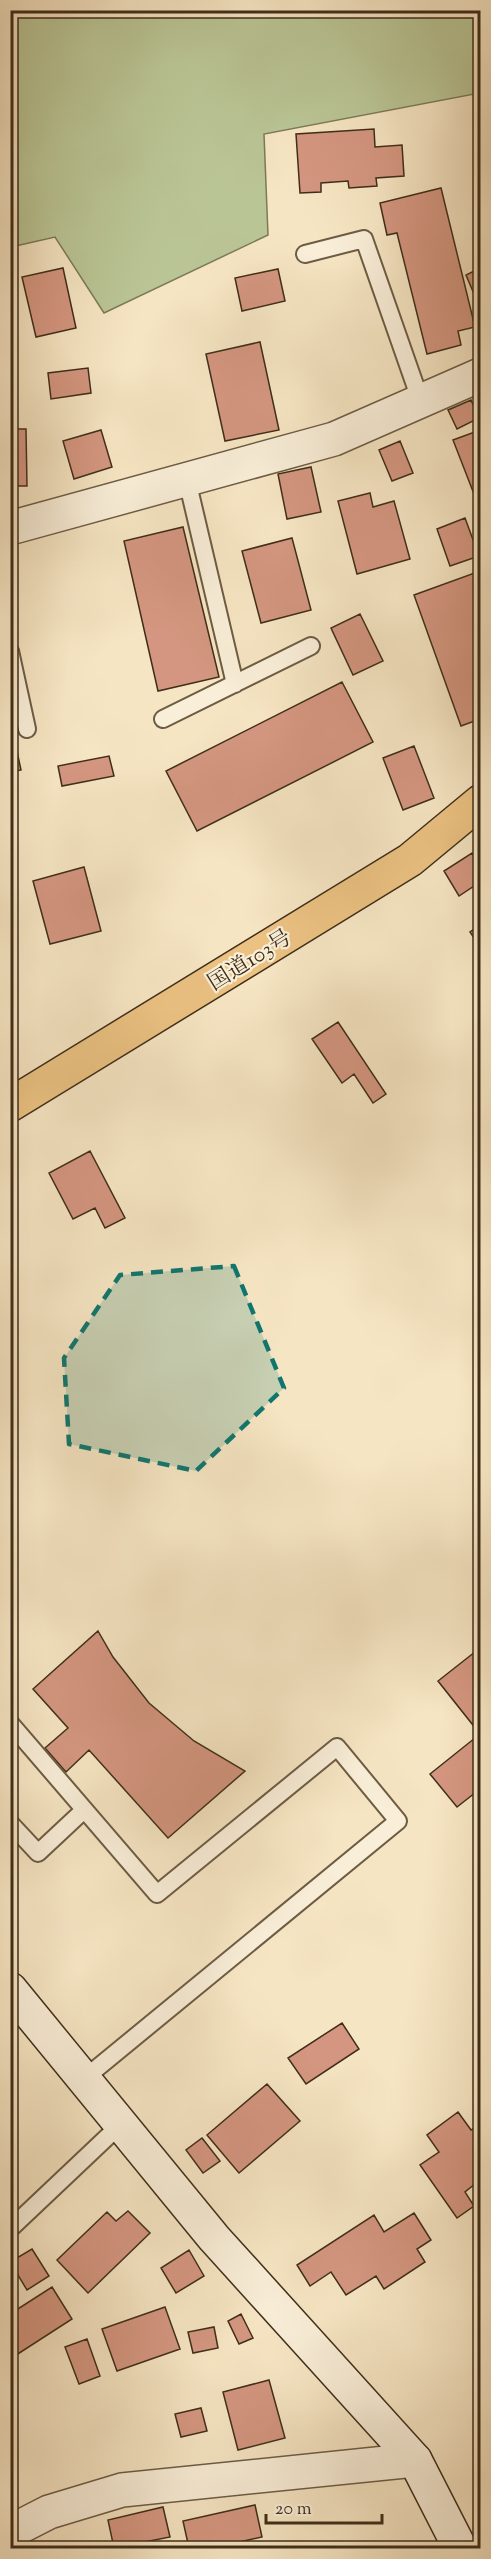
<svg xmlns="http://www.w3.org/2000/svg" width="491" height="2559" font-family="'Sorts Mill Goudy','Noto Serif JP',serif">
<rect width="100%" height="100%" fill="#f6e5c3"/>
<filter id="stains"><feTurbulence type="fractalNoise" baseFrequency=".00333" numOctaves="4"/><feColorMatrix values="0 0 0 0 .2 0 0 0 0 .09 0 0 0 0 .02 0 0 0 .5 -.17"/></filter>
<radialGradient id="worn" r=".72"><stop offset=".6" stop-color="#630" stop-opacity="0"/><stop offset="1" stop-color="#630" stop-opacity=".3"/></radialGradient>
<path fill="#bac595" stroke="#7c7a58" stroke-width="1.5" d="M 10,11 L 480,11 L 480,93 L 264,134 L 268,235 L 104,313 L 55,237 L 11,247 Z"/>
<path fill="#d49680" stroke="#3f2e1a" stroke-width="1.5" d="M 374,129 L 375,147 L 402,145 L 404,176 L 376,178 L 377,186 L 349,188 L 348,181 L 321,183 L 321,192 L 300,193 L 296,134 Z
M 441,188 L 475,327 L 458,331 L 461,345 L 427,354 L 397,233 L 387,235 L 380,203 Z
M 63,268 L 76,328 L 36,337 L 22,277 Z
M 480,268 L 480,308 L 466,275 Z
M 278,269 L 285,301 L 242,311 L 235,278 Z
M 260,342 L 279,430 L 225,441 L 206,354 Z
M 88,368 L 91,393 L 51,399 L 48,373 Z
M 471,400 L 479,418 L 457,429 L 448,410 Z
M 10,429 L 26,429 L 27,486 L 10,486 Z
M 101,430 L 112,467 L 74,479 L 63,441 Z
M 480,430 L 480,491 L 474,494 L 453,440 Z
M 400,441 L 413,473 L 392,481 L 379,450 Z
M 311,467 L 321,512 L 287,519 L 278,474 Z
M 370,493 L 373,507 L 394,501 L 410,559 L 357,574 L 338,501 Z
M 465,518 L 479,556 L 450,566 L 437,529 Z
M 183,527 L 219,677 L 158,691 L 124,541 Z
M 292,538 L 311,610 L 261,623 L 242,551 Z
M 480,571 L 480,628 L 474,630 L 480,649 L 480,719 L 461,726 L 414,595 Z
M 360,614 L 383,661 L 353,675 L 331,628 Z
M 342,682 L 373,742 L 197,831 L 166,771 Z
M 10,719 L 21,770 L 10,772 Z
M 414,746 L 434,798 L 403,810 L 383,758 Z
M 109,756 L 114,776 L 62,786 L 58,766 Z
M 472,853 L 480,867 L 480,882 L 459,896 L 444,871 Z
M 84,867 L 101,931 L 50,944 L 33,881 Z
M 480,925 L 480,947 L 470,932 Z
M 338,1022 L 386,1094 L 373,1103 L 354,1074 L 342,1083 L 312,1039 Z
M 90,1151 L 125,1218 L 105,1228 L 95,1208 L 73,1219 L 49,1173 Z
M 98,1631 L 113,1657 L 149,1703 L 194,1741 L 245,1771 L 168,1838 L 89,1750 L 66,1772 L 45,1748 L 68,1728 L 33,1689 Z
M 480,1648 L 480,1789 L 457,1807 L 430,1774 L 480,1734 L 438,1681 Z
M 342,2023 L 359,2049 L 306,2084 L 288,2058 Z
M 267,2084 L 300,2121 L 239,2173 L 207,2135 Z
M 458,2112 L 471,2130 L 480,2124 L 480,2180 L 465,2192 L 474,2206 L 457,2218 L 420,2165 L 439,2152 L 427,2135 Z
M 202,2138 L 220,2161 L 203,2173 L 186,2150 Z
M 128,2211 L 150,2233 L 88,2293 L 57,2260 L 107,2212 L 116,2221 Z
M 414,2213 L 431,2240 L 417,2249 L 425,2262 L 384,2289 L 376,2276 L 346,2295 L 331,2272 L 310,2286 L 297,2265 L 374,2215 L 384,2232 Z
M 32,2249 L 49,2276 L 27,2290 L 10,2262 Z
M 189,2250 L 204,2276 L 176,2293 L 161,2268 Z
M 52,2287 L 72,2319 L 10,2359 L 10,2314 Z
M 165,2307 L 180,2349 L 117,2371 L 102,2329 Z
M 241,2314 L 253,2338 L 239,2344 L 228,2321 Z
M 214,2327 L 218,2348 L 193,2353 L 188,2332 Z
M 87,2339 L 100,2376 L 79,2384 L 65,2347 Z
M 269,2380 L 285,2438 L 238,2450 L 223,2392 Z
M 201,2408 L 207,2431 L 181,2437 L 175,2414 Z
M 255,2505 L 262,2537 L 212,2548 L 189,2548 L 183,2521 Z
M 163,2507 L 170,2537 L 114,2548 L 108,2520 Z"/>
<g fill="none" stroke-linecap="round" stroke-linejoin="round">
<g stroke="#6d5c44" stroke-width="20">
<path id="lane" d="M 305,254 L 364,239 L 421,402
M 187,480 L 235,684
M 10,651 L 27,729
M 163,719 L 311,646
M 10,1723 L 157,1894 L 337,1747 L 398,1821 L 85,2078
M 10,1823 L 38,1853 L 84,1810
M 10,2229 L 121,2124"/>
</g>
<g stroke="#6d5c44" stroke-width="36">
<path id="street" d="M 10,528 L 334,439 L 480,375
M 10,2532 L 49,2512 L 122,2490 L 415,2460"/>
</g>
<g stroke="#3f2e1a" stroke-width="36">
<path id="secondary" d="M 10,1989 L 214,2238 L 415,2460 L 460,2548"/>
</g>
<g stroke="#3f2e1a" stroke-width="36">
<path id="highway" d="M 10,1105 L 410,860 L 480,802"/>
</g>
<use href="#lane" stroke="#f9eed8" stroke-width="16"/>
<use href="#street" stroke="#f9eed8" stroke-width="33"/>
<use href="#secondary" stroke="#f9eed8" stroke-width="33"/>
<use href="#highway" stroke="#ebc282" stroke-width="33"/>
</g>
<path fill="#0f766e" fill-opacity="0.2" stroke="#0f766e" stroke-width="4.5" stroke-dasharray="12 8" stroke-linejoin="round" d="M 234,1266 L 284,1388 L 196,1471 L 69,1444 L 64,1358 L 120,1275 Z"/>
<g text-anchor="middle" stroke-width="4.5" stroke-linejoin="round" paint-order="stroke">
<g font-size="22" fill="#3f2e1a" stroke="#f9eed8">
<text transform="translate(249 959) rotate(-32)" y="8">国道103号</text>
</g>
</g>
<rect width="491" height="2559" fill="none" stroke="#f6e5c3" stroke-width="36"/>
<rect x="12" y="12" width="467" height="2535" fill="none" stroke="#3f2e1a" stroke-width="3"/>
<rect x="18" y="18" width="455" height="2523" fill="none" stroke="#3f2e1a" stroke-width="1.5"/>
<path d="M266 2514v9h116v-9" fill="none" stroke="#3f2e1a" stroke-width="3"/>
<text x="275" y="2514" font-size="18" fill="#3f2e1a" stroke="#f9eed8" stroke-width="4.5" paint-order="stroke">20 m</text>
<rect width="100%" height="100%" filter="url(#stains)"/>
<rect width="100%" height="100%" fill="url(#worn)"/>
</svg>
